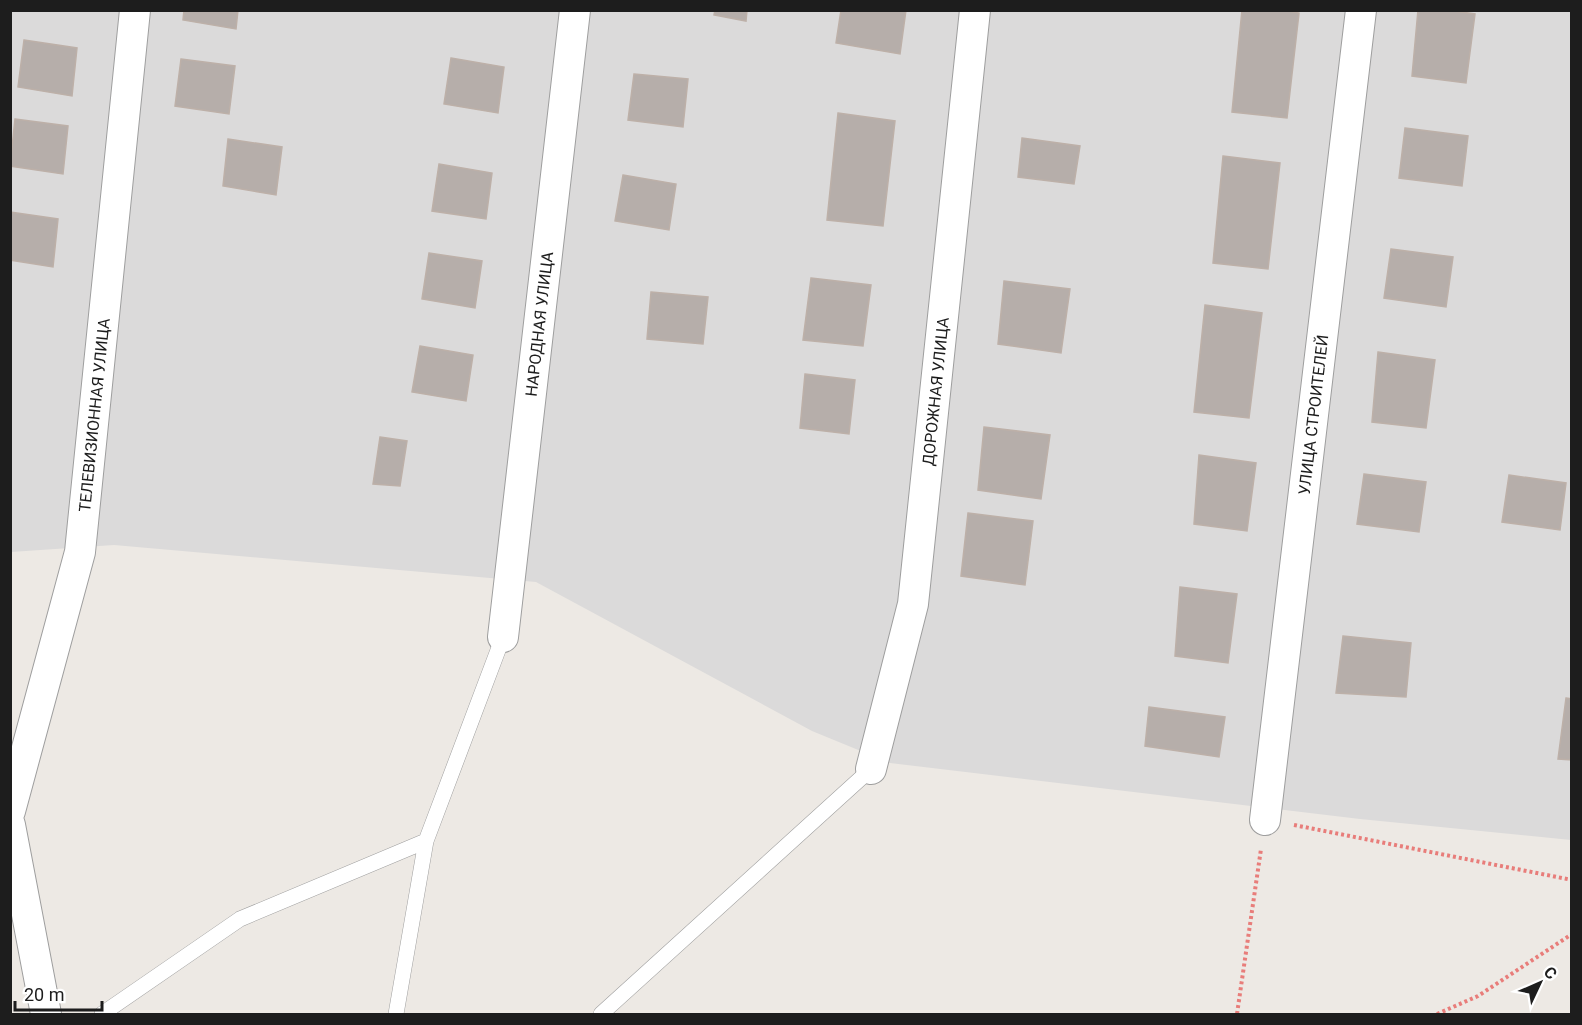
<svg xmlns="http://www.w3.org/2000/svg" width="1582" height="1025" font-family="Roboto,sans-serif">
<rect width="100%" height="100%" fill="#ede9e4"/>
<path fill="#dbdada" d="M 11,11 L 1571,11 L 1571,840 L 1360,819 L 890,763 L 812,731 L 536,582 L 114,545 L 11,552 Z"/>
<path fill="#b6aeaa" stroke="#bdb0a8" stroke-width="1.5" d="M 184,10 L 238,10 L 236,29 L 183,20 Z
M 715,10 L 747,10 L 746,21 L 714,15 Z
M 841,10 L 906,10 L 900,54 L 836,43 Z
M 1242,10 L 1283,10 L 1299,13 L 1287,118 L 1232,112 Z
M 1418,10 L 1447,10 L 1475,14 L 1466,83 L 1412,76 Z
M 24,40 L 77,48 L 72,96 L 18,87 Z
M 451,58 L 504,67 L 498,113 L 444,104 Z
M 181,59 L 235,66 L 229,114 L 175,106 Z
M 634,74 L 688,79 L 683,127 L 628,120 Z
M 838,113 L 895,121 L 883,226 L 827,220 Z
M 15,119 L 68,126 L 63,174 L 10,166 Z
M 1405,128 L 1468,136 L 1462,186 L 1399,178 Z
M 1022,138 L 1080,146 L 1074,184 L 1018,177 Z
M 228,139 L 282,147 L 276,195 L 223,186 Z
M 1223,156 L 1280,163 L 1268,269 L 1213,263 Z
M 439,164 L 492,173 L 486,219 L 432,211 Z
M 623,175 L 676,184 L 669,230 L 615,221 Z
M 10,212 L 58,219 L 53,267 L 10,260 Z
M 1391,249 L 1453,257 L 1446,307 L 1384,298 Z
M 429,253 L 482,261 L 475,308 L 422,299 Z
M 811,278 L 871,285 L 863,346 L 803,340 Z
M 1004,281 L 1070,289 L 1061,353 L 998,344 Z
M 651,292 L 708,297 L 703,344 L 647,339 Z
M 1205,305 L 1262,313 L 1249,418 L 1194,412 Z
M 420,346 L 473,355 L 466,401 L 412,392 Z
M 1378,352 L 1435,360 L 1426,428 L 1372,422 Z
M 805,374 L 855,380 L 849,434 L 800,428 Z
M 984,427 L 1050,435 L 1041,499 L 978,490 Z
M 380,437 L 407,441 L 400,486 L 373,484 Z
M 1199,455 L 1256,463 L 1247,531 L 1194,524 Z
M 1364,474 L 1426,482 L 1419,532 L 1357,524 Z
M 1509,475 L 1566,483 L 1560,530 L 1502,522 Z
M 968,513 L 1033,521 L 1025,585 L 961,576 Z
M 1180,587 L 1237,594 L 1228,663 L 1175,656 Z
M 1343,636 L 1411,643 L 1406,697 L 1336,693 Z
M 1566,698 L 1572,699 L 1572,760 L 1558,759 Z
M 1149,707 L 1225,717 L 1219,757 L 1145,746 Z"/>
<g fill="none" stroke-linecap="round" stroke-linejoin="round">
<g stroke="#9e9e9e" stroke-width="16">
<path id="lane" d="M 102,1014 L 240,919 L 426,841 L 503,637
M 396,1014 L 426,841
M 601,1014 L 871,769"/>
</g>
<g stroke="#9e9e9e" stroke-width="32">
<g id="street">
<path id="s1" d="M 503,637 L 575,10"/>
<path id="s2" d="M 871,769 L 913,604 L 975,10"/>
<path id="s3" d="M 10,811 L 80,552 L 135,10"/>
<path id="s4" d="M 1265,820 L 1361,10"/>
<path d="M 10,825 L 46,1014"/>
</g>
</g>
<path stroke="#e87d7a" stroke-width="4" stroke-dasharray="3 3" stroke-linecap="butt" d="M 1294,825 L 1572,880
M 1237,1014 L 1261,849
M 1437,1014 L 1478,996 L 1572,934"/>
<use href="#lane" stroke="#fff" stroke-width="15"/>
<use href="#street" stroke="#fff" stroke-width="30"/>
</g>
<g text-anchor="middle" stroke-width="4.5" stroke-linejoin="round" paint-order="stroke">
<g font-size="16" fill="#1d1d1d" stroke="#fff">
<text dy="6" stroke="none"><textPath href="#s1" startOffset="315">НАРОДНАЯ УЛИЦА</textPath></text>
<text dy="6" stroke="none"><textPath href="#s2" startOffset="384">ДОРОЖНАЯ УЛИЦА</textPath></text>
<text dy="6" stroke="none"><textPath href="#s3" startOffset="406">ТЕЛЕВИЗИОННАЯ УЛИЦА</textPath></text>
<text dy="6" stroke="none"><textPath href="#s4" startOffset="408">УЛИЦА СТРОИТЕЛЕЙ</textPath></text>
</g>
</g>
<rect width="1582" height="1025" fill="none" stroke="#1d1d1d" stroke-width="24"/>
<g transform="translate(1540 983) rotate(46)" stroke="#ffffff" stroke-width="4.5" paint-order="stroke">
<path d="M0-4.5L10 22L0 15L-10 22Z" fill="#1d1d1d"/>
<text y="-9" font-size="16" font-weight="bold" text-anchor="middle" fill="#1d1d1d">С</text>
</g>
<path d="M15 1001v9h87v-9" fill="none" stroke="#1d1d1d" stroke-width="3"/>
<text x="24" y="1001" font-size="18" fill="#1d1d1d" stroke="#ffffff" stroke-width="4.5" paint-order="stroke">20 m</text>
</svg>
